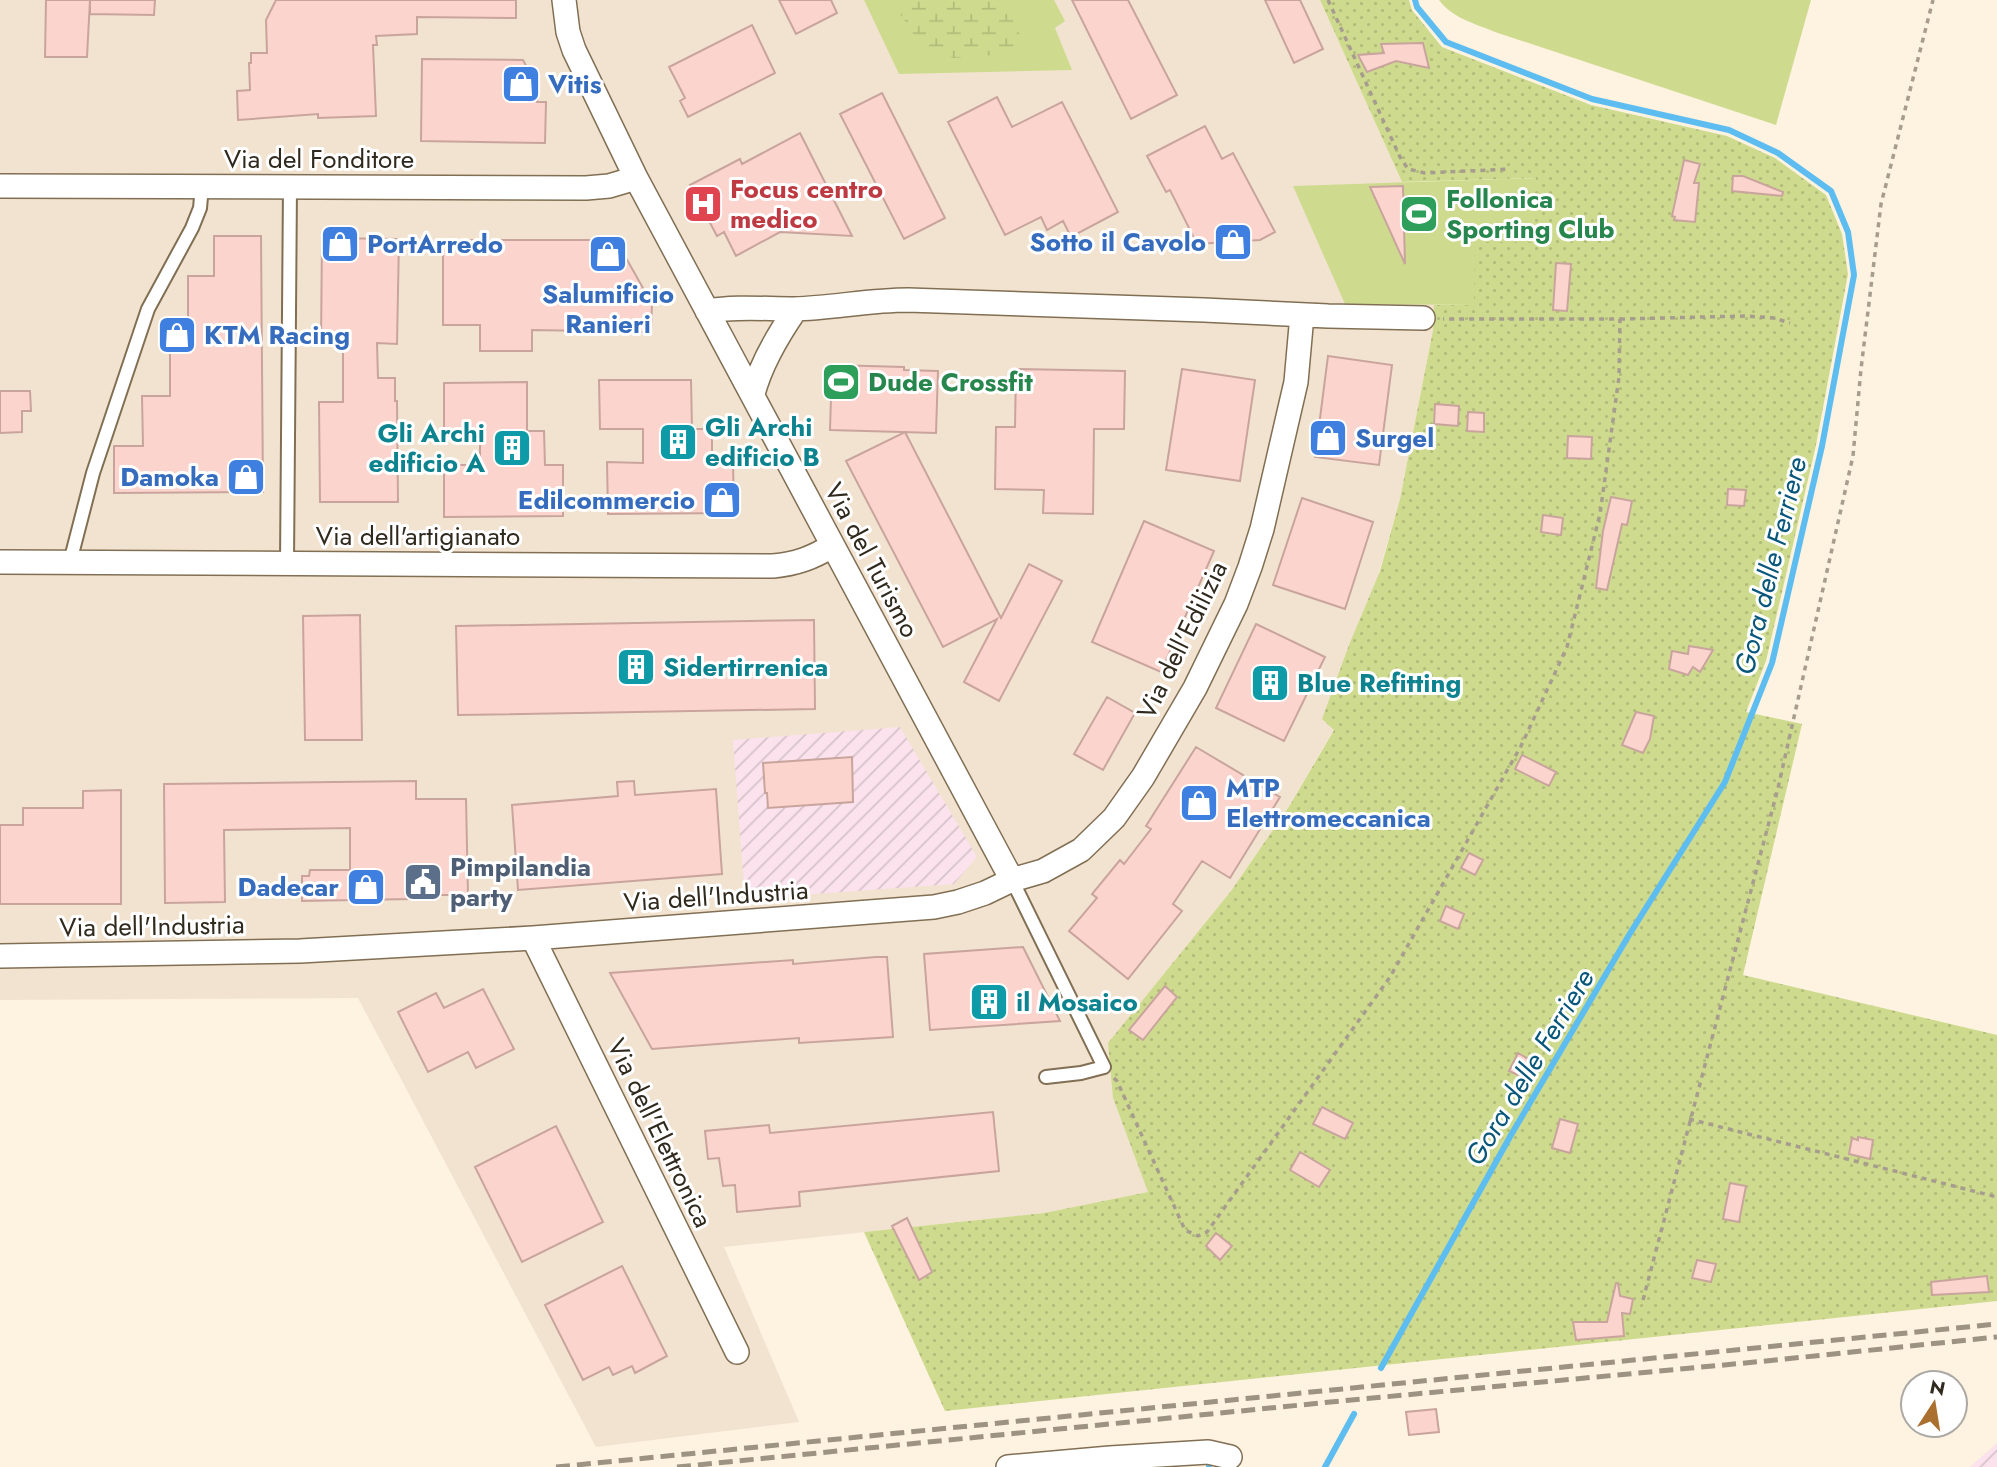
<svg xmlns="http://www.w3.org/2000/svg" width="1997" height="1467" font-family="Jost,sans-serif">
<defs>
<pattern id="industrial-furrows" width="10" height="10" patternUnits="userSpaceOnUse" patternTransform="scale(1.75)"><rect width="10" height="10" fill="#fbe2ec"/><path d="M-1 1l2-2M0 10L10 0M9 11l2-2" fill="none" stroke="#d7c2ca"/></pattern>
<pattern id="wetland-marsh" width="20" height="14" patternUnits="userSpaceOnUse" patternTransform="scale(1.75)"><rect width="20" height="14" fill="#cedb8e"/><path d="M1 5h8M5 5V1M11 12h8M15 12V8" fill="none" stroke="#b1bc7a"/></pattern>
<pattern id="garden-dots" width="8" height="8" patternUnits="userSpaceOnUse" patternTransform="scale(1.75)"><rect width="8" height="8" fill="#cedb8e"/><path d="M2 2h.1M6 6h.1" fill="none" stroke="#b1bc7a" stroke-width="1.8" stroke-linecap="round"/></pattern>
</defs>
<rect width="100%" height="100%" fill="#fef2e0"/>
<path fill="#f2e3d0" d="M 0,0 L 1320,0 L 1402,182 L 1435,305 L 1433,330 L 1400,499 L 1334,729 L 1290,805 L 1231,891 L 1175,962 L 1113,1098 L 1149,1192 L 1044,1213 L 724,1247 L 799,1422 L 596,1447 L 358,998 L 0,1000 Z"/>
<path fill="url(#industrial-furrows)" d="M 900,727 L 977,857 L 954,884 L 745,899 L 733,740 Z
M 1997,1443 L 1997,1467 L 1970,1467 Z"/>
<path fill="#cedb8e" d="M 864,0 L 1054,0 L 1065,21 L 1055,28 L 1072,70 L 899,74 Z
M 1439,0 L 1811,0 L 1776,125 L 1495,32 C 1476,24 1452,18 1439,0 Z
M 1537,178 L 1532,243 L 1474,305 L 1345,304 L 1293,186 Z"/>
<path fill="url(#wetland-marsh)" d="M 893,0 L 1004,0 L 1016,24 L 1022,42 L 1015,51 L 1008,54 L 953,58 L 921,45 L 896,8 Z"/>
<path fill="url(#garden-dots)" d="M 1320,0 L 1409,0 L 1412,10 L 1442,47 L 1591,105 L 1727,136 L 1775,158 L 1826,195 L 1842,234 L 1848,274 L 1816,445 L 1766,661 L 1746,712 L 1802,724 L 1743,975 L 1997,1035 L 1997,1301 L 945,1411 L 864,1232 L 1044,1213 L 1148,1192 L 1113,1098 L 1108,1043 L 1231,891 L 1290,805 L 1334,730 L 1322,719 L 1349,645 L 1380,571 L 1400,499 L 1433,330 L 1434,305 L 1474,305 L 1475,242 L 1532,242 L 1536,178 L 1402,182 Z"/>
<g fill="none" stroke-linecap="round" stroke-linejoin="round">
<path stroke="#5dbdf1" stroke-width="6" d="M 1381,1368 L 1511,1135 L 1629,935 L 1725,782 L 1772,663 L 1822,446 L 1854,275 L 1848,232 L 1831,191 L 1778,153 L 1729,130 L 1592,99 L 1446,42 L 1417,7 L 1415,0
M 1209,1466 L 1209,1467
M 1325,1467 L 1354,1414"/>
</g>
<path fill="#fbd4cd" stroke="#c9a49d" stroke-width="2" d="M 46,0 L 90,0 L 87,57 L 45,57 Z
M 90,0 L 155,0 L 154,15 L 90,14 Z
M 276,0 L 516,0 L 516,18 L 417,17 L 417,34 L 376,36 L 377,45 L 373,45 L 376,116 L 318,118 L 318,114 L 238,120 L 237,91 L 250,90 L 249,63 L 251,63 L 251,53 L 267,53 L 266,20 Z
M 779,0 L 831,0 L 837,13 L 796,34 Z
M 1072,0 L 1128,0 L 1177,95 L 1131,119 Z
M 1265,0 L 1300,0 L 1323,49 L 1294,63 Z
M 752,25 L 775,73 L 688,117 L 680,101 L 685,98 L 669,67 Z
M 1423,43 L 1429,68 L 1396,61 L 1367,72 L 1358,55 L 1384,53 L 1381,44 Z
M 422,59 L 523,60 L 538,88 L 537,102 L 546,102 L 545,143 L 421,141 Z
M 882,93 L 945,218 L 904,239 L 840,114 Z
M 997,97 L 1012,127 L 1062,102 L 1118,212 L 1071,237 L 1063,221 L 1047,230 L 1041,217 L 1005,235 L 948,122 Z
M 1205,126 L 1222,159 L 1233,153 L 1275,232 L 1260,240 L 1197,244 L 1170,190 L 1166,192 L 1147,156 Z
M 800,133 L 852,236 L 780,232 L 736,256 L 724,232 L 717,236 L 690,185 L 740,159 L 742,164 Z
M 1684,160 L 1700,164 L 1694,183 L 1699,183 L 1695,222 L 1674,220 L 1675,217 L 1672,216 Z
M 1733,176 L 1743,176 L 1783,192 L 1782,196 L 1732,191 Z
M 1403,186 L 1405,264 L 1370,187 Z
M 214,236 L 261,236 L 263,492 L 114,493 L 114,446 L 143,446 L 142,396 L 170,396 L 170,327 L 188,327 L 188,276 L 214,276 Z
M 322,238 L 399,239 L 397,344 L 377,343 L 378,378 L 395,378 L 395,401 L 397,401 L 398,502 L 320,502 L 319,402 L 343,402 L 343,343 L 321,343 Z
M 443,240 L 606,240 L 621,249 L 652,304 L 651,332 L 532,330 L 532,351 L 480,351 L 480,325 L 443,325 Z
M 1556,263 L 1571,264 L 1567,311 L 1553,310 Z
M 1328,356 L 1392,365 L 1379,465 L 1315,457 Z
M 832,365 L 904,367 L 904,370 L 938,371 L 936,433 L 830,430 Z
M 1016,369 L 1125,371 L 1124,429 L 1094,429 L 1093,514 L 1043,513 L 1044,490 L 995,489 L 996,427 L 1015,427 Z
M 1182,369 L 1255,380 L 1240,481 L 1166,470 Z
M 599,380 L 691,380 L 692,429 L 712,429 L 712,462 L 733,462 L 734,513 L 608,514 L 607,462 L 643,463 L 643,429 L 600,429 Z
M 527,382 L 527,431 L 544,431 L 545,465 L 563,465 L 563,516 L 444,517 L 444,465 L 480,465 L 480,432 L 444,432 L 444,383 Z
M 0,391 L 30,391 L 31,411 L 22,411 L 22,432 L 0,433 Z
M 1435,404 L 1459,406 L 1458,426 L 1434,424 Z
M 1468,412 L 1484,413 L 1484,432 L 1467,431 Z
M 905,432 L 1001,618 L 1029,564 L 1062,581 L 999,701 L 964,682 L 997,619 L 943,647 L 846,461 Z
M 1568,436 L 1592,437 L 1591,459 L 1567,458 Z
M 1728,489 L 1746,490 L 1744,506 L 1727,505 Z
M 1611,497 L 1632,501 L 1627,525 L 1622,524 L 1607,590 L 1596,588 L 1603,531 Z
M 1302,498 L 1373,522 L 1345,609 L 1273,585 Z
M 1543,515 L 1563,518 L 1561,535 L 1541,532 Z
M 1144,521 L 1214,551 L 1161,672 L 1092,642 Z
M 360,615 L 362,740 L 305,740 L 303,616 Z
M 814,620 L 815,709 L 458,715 L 456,626 Z
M 1256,624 L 1325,657 L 1284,741 L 1216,708 Z
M 1689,646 L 1713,650 L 1700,672 L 1693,667 L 1688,675 L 1669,669 L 1672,651 L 1688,654 Z
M 1107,697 L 1135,713 L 1103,770 L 1074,754 Z
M 1636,712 L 1654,716 L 1650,739 L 1643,753 L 1622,745 Z
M 1196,747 L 1280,797 L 1230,878 L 1202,861 L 1173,904 L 1182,911 L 1128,979 L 1069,931 L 1097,898 L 1092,894 L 1120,860 L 1124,864 L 1151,829 L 1146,826 Z
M 1522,755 L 1556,772 L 1549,786 L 1515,769 Z
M 852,757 L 853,802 L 768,808 L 767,793 L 765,793 L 763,763 Z
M 416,781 L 416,799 L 466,799 L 468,895 L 411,895 L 411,899 L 302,901 L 302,876 L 309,876 L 310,870 L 350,870 L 350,828 L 224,830 L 225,902 L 165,903 L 164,784 Z
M 634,781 L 635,795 L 716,789 L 722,874 L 518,890 L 512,805 L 618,796 L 617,782 Z
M 121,790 L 121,904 L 0,904 L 0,825 L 23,825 L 23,808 L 83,808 L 83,791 Z
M 1469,853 L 1483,860 L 1475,875 L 1461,868 Z
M 1446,906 L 1464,914 L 1458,929 L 1440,921 Z
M 1023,947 L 1060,1021 L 930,1030 L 924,954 Z
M 876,957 L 887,957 L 893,1037 L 799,1043 L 799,1038 L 652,1049 L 610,973 L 793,960 L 793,964 Z
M 1165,986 L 1177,997 L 1143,1040 L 1129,1030 Z
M 483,989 L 514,1049 L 476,1068 L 468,1052 L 428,1072 L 398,1012 L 436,993 L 444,1008 Z
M 1518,1053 L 1537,1064 L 1529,1080 L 1509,1071 Z
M 1322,1107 L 1353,1123 L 1345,1139 L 1313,1124 Z
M 993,1112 L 999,1171 L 799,1192 L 800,1206 L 737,1212 L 735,1185 L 723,1186 L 719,1158 L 708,1159 L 705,1131 L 769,1125 L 770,1133 Z
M 1560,1119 L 1578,1124 L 1570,1153 L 1552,1148 Z
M 556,1126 L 603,1222 L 522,1262 L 475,1167 Z
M 1858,1137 L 1873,1140 L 1870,1159 L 1849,1154 L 1852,1138 L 1858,1140 Z
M 1300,1152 L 1330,1170 L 1319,1187 L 1290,1170 Z
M 1730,1183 L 1746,1186 L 1739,1222 L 1723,1219 Z
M 907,1218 L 932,1272 L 919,1280 L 892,1226 Z
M 1216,1233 L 1232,1246 L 1220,1260 L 1206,1246 Z
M 1697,1260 L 1716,1264 L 1711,1282 L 1692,1278 Z
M 622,1266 L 667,1356 L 635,1373 L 632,1366 L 613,1375 L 609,1367 L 583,1380 L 545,1305 Z
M 1987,1276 L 1989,1292 L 1932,1295 L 1931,1282 Z
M 1616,1283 L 1618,1283 L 1620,1296 L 1633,1299 L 1630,1314 L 1622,1313 L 1624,1336 L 1576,1340 L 1573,1322 L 1607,1322 Z
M 1436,1409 L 1439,1432 L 1409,1435 L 1406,1412 Z"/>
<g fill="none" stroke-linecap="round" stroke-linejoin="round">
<g stroke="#816f54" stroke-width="16">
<path id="lane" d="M 70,562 L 93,473 L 148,309 L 192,228 L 200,208 L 202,186
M 287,563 L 290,187
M 1012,880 L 1104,1067 L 1081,1073 L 1046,1077"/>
</g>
<g stroke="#816f54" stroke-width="26">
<path id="street" d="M 564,0 L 568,32 L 574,50 L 636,178 L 1012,880
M 0,186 L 586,188 L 609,186 L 636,178
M 707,311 C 736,306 765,309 794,309 C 832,308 870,300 908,300 L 1204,310 L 1328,316 L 1423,318
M 753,394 C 761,363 778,335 796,309
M 0,562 L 773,566 C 796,564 812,558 832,546
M 533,938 L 737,1352
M 0,956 L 300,951 L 533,938 L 934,907 L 958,902 L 985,893 L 1012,880 L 1043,871 L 1081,850 L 1114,818 L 1143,777 L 1195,688 L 1236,604 L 1250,567 L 1262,529 L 1296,382 L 1302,315
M 1008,1467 L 1110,1458 L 1208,1452 L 1230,1457"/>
</g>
<path stroke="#a79d8e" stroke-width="3.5" stroke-dasharray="5 5" stroke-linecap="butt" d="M 1328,0 L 1400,157 L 1408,169 L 1425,173 L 1510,169
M 1620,319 L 1746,316 L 1774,318 L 1790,323
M 1114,1078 L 1117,1081 L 1185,1230 L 1198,1236 L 1207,1232 L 1390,977 L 1521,746 L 1567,647 L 1600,514 L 1619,377 L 1620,319 L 1443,319
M 1689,1119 L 1997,1197
M 1643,1300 L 1778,788 L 1853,456 L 1861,369 L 1881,204 L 1933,0"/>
<use href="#lane" stroke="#fff" stroke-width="12"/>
<use href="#street" stroke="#fff" stroke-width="23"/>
<path stroke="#9c9383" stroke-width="5" stroke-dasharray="14 7" stroke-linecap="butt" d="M 556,1467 L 1997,1324
M 677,1467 L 1341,1401 L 1766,1361 L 1997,1337"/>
</g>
<defs>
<g id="shop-square" transform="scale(2.0125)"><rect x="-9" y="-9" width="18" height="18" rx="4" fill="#3f7fe0" stroke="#fff"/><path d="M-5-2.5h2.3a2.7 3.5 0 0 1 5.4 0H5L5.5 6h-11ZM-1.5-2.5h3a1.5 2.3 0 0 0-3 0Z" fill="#fff"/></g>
<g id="hospital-square" transform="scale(2.0125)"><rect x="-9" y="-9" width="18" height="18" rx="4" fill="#e0444e" stroke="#fff"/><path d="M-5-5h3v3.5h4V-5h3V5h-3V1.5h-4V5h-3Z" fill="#fff"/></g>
<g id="stadium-square" transform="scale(2.0125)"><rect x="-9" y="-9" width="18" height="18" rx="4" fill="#2e9e5b" stroke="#fff"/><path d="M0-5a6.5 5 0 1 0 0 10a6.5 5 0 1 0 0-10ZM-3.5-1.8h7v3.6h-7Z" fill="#fff"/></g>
<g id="building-square" transform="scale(2.0125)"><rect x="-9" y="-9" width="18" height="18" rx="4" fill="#0f9aa8" stroke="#fff"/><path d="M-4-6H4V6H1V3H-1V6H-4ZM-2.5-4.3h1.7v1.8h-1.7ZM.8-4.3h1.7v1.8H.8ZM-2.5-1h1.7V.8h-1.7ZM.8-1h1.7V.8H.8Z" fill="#fff"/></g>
<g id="civic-square" transform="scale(2.0125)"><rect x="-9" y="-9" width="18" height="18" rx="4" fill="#5c6f8a" stroke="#fff"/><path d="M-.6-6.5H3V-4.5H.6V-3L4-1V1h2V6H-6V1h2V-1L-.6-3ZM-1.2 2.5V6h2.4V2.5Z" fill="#fff"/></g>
</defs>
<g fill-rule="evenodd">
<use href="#shop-square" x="521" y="84"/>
<use href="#hospital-square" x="703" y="204"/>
<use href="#stadium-square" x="1419" y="214"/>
<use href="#shop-square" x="1233" y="242"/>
<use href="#shop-square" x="340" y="244"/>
<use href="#shop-square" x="608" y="254"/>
<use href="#shop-square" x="177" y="335"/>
<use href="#stadium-square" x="841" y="382"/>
<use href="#shop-square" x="1328" y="438"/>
<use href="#building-square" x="678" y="442"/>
<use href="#building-square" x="512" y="448"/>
<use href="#shop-square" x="246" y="477"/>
<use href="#shop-square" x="722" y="500"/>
<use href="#building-square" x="636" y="667"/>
<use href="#building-square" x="1270" y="683"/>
<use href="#shop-square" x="1199" y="803"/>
<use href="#civic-square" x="423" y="882"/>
<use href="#shop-square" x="366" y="887"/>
<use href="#building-square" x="989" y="1002"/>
</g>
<g text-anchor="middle" stroke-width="6" stroke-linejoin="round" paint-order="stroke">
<g font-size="26" font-weight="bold" fill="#366cbe" stroke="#fff" text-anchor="start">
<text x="548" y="93">Vitis</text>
<text x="1206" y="251" text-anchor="end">Sotto il Cavolo</text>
<text x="367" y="253">PortArredo</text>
<text x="608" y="303" text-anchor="middle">Salumificio<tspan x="608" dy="30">Ranieri</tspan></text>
<text x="204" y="344">KTM Racing</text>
<text x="1355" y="447">Surgel</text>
<text x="219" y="486" text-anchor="end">Damoka</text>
<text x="695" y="509" text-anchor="end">Edilcommercio</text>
<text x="1226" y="797">MTP<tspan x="1226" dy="30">Elettromeccanica</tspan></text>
<text x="339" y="896" text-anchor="end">Dadecar</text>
</g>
<g font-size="26" fill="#30291d" stroke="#fff">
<text x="319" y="168">Via del Fonditore</text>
<text x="418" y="545">Via dell'artigianato</text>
<text transform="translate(872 560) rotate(62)" y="9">Via del Turismo</text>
<text transform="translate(1182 640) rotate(-64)" y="9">Via dell'Edilizia</text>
<text transform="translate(716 896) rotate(-4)" y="9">Via dell'Industria</text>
<text transform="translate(152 926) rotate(-1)" y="9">Via dell'Industria</text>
<text transform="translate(660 1133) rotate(64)" y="9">Via dell'Elettronica</text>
</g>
<g font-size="26" font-weight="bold" fill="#be3a42" stroke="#fff" text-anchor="start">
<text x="730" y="198">Focus centro<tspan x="730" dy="30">medico</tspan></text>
</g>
<g font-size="26" font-weight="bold" fill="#27864d" stroke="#fff" text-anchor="start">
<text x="1446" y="208">Follonica<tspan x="1446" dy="30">Sporting Club</tspan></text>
<text x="868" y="391">Dude Crossfit</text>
</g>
<g font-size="26" font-weight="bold" fill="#0d838f" stroke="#fff" text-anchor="start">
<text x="705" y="436">Gli Archi<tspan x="705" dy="30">edificio B</tspan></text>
<text x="485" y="442" text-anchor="end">Gli Archi<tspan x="485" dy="30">edificio A</tspan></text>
<text x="663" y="676">Sidertirrenica</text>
<text x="1297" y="692">Blue Refitting</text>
<text x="1016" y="1011">il Mosaico</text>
</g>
<g font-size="26" font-weight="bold" fill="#4e5e75" stroke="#fff" text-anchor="start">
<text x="450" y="876">Pimpilandia<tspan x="450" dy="30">party</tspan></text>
</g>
<g font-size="28" font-style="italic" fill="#08577a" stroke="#fff">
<text transform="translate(1770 566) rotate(-76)" y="10">Gora delle Ferriere</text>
<text transform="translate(1529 1067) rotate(-59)" y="10">Gora delle Ferriere</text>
</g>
</g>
<g transform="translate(1934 1404) rotate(12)"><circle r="33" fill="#ffffff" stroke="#aca9a5" stroke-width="2"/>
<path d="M0-5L12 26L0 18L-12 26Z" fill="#aa7030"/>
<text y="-10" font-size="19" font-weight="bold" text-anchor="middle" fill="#30291d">N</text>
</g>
</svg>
